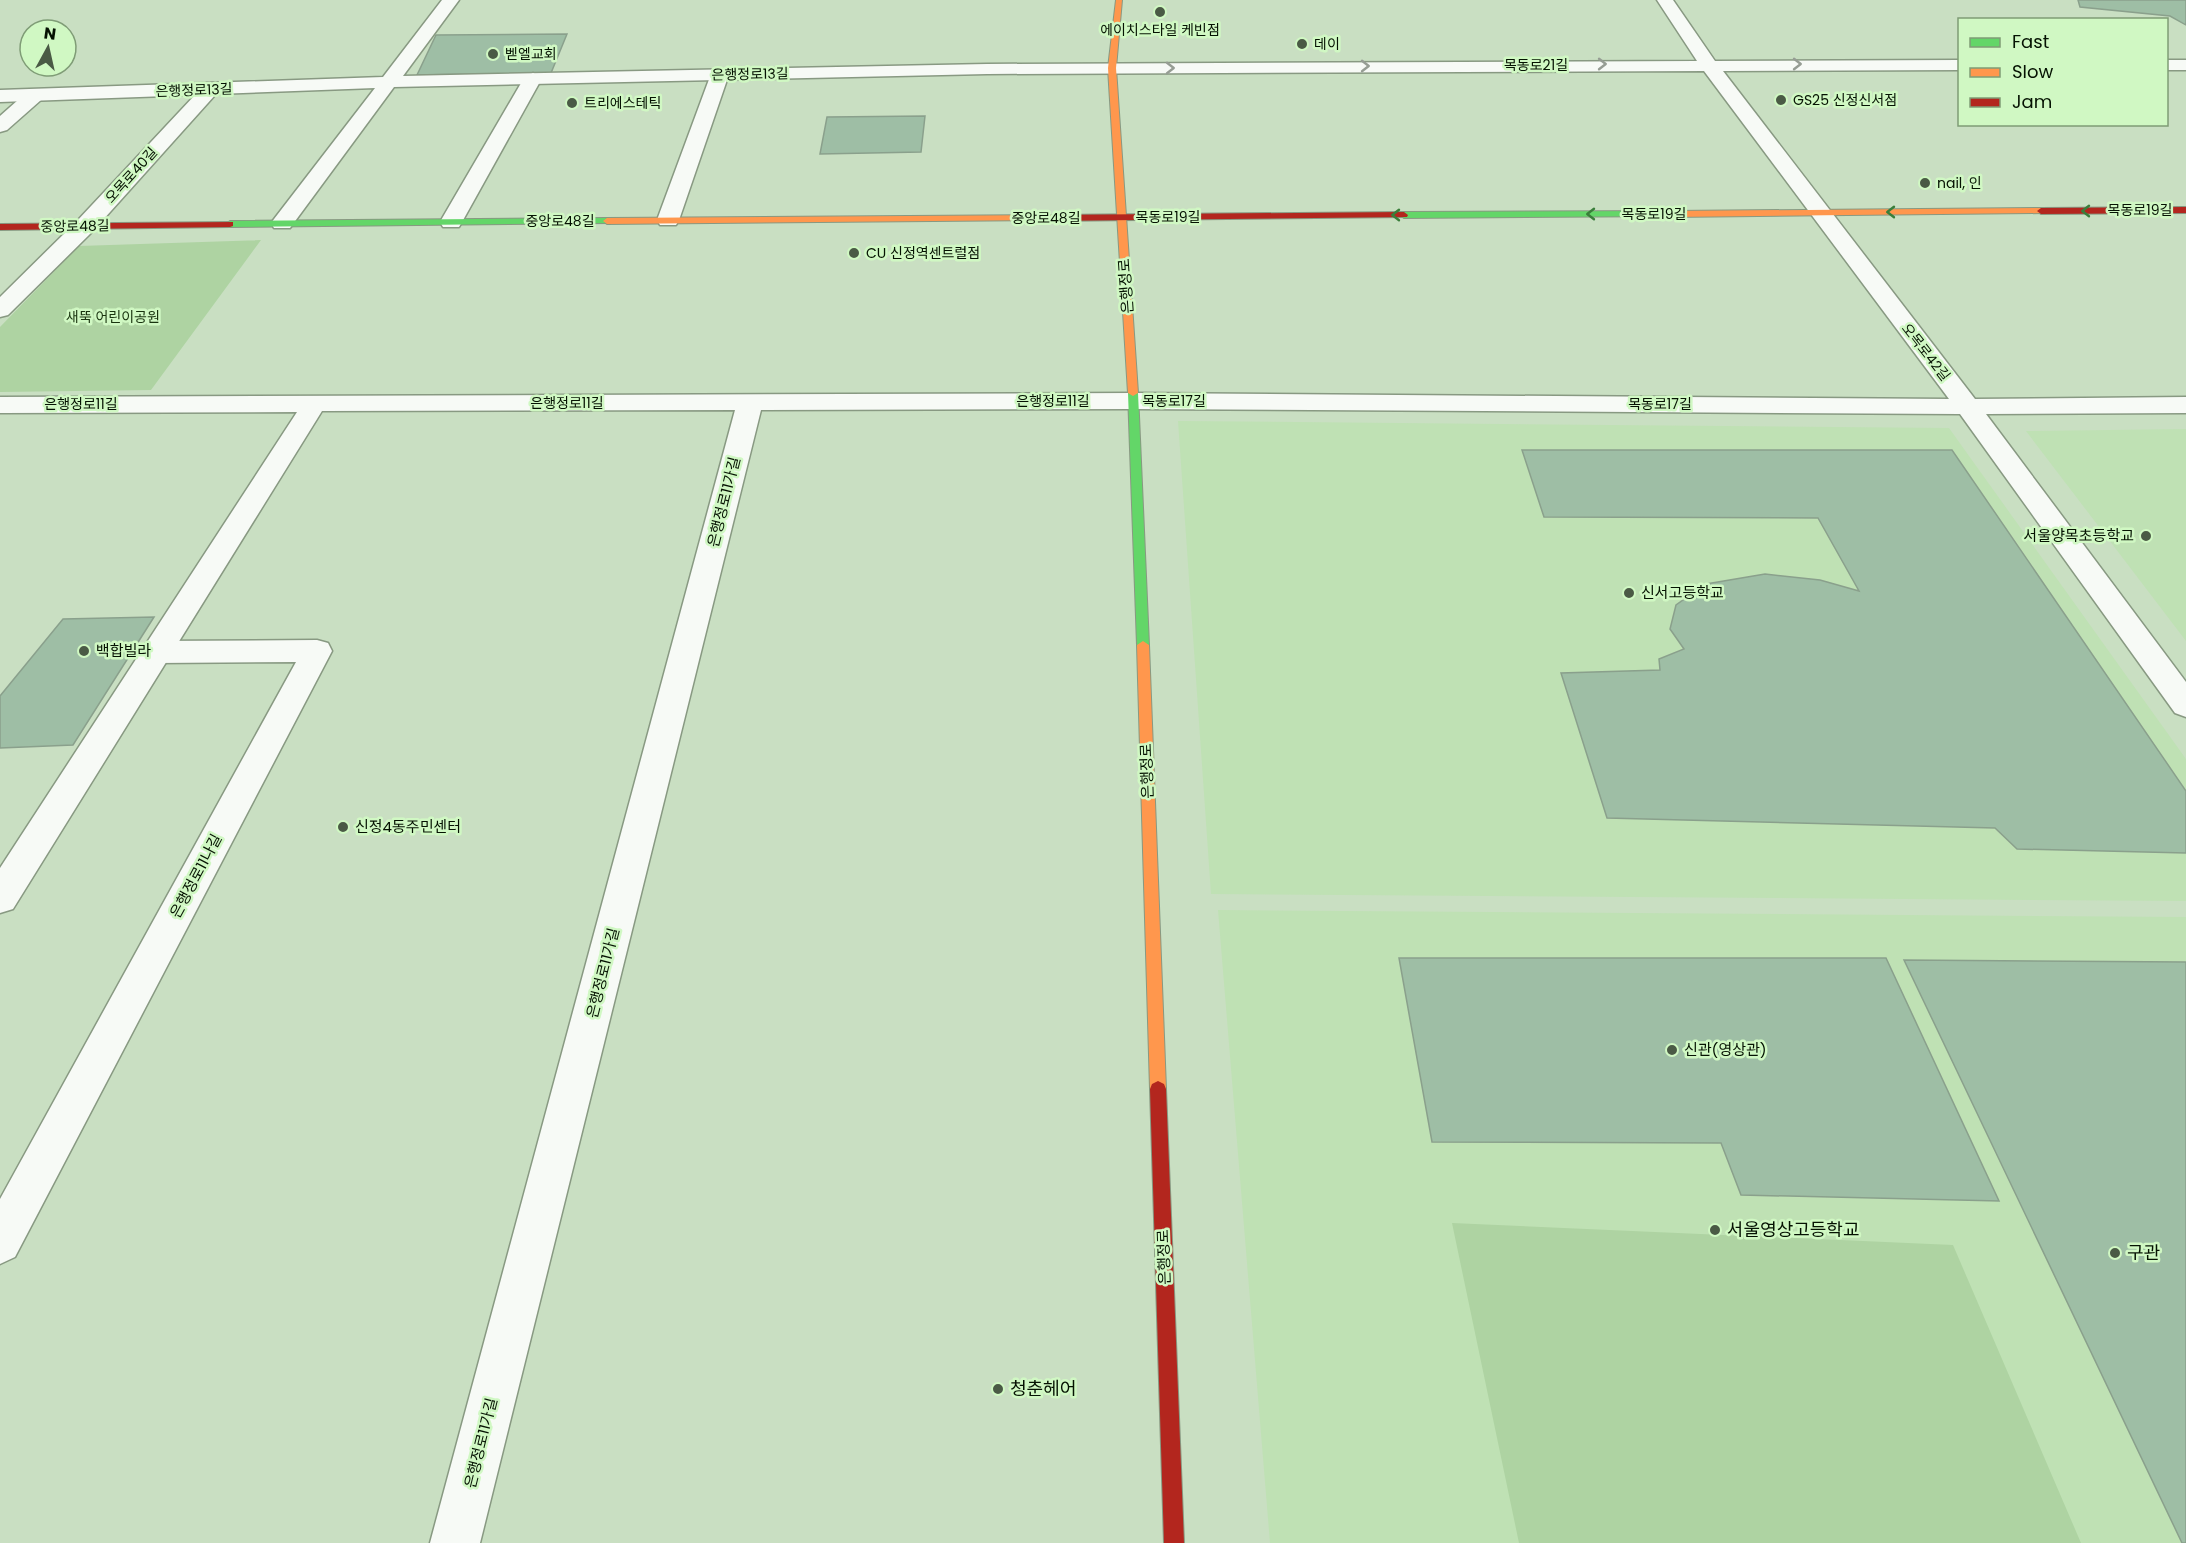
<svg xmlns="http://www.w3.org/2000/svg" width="2186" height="1543" font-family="Poppins,'Noto Sans KR',sans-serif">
<rect width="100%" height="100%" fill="#c9dfc2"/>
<path fill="#bfe1b4" d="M 1178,421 L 1949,428 L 2186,759 L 2186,901 L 1211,894 Z
M 2186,429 L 2186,641 L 2026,431 Z
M 1218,910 L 2186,917 L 2186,1543 L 1270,1543 Z"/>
<path fill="#aed3a2" d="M 261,240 L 151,390 L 0,392 L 0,327 L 79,246 Z
M 1452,1223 L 1953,1245 L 2081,1543 L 1519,1543 Z"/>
<path fill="#9ebea5" stroke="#8aa08c" stroke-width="1.5" d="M 2078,0 L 2186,0 L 2186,25 L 2170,16 L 2080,7 Z
M 567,34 L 551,73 L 417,75 L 436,35 Z
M 925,116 L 921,152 L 820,154 L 827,117 Z
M 1522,450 L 1952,450 L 2186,791 L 2186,853 L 2017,849 L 1995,828 L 1607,818 L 1561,673 L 1660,670 L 1659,659 L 1684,649 L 1670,629 L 1676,605 L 1706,584 L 1765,574 L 1820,580 L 1859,591 L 1818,518 L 1544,517 Z
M 154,617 L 73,745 L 0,748 L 0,696 L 63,619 Z
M 1399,958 L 1886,958 L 1999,1201 L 1741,1195 L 1721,1143 L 1432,1142 Z
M 1904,960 L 2186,962 L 2186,1543 L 2182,1543 Z"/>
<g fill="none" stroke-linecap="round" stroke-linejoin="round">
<g stroke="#889982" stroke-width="3">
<path id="lane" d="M 720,69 L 729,74 L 679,220 L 676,225 L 660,225 L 657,220 L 711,74 Z
M 533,73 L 542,78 L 462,222 L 459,227 L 443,227 L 440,222 L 524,78 Z
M 34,90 L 43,96 L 41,100 L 7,130 L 0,132 L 0,116 L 27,92 Z
M 317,640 L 328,643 L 332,651 L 15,1257 L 0,1264 L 0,1199 L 296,662 L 156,663 L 145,660 L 141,652 L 145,644 L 156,641 Z"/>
</g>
<g stroke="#889982" stroke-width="3">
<path id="street" d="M 442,0 L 459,0 L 403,76 L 987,64 L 1697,61 L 1657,0 L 1673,0 L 1715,61 L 1960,60 L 1960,70 L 1723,71 L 1975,399 L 2186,397 L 2186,413 L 1986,414 L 2186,682 L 2186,717 L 2175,713 L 1960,414 L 1134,409 L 761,410 L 480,1543 L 430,1543 L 735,410 L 322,411 L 13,909 L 0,913 L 0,868 L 297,412 L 0,413 L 0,397 L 1134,393 L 1949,399 L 1704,71 L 987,74 L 394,87 L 290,228 L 274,228 L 271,223 L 375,88 L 216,94 L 93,231 L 8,315 L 0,317 L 0,297 L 77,221 L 195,95 L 0,102 L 0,90 L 383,77 Z
M 2166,60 L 2186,60 L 2186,70 L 2166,70 Z"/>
</g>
<g stroke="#889982" stroke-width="2">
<path id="fast" d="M 1671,211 L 1674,212 L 1674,216 L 1404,218 L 1400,215 L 1404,212 Z
M 607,218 L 610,219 L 610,223 L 230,227 L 226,224 L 230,221 Z
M 1133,390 L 1138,393 L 1149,645 L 1143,649 L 1137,645 L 1128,393 Z"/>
</g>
<g stroke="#889982" stroke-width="2">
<path id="slow" d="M 1116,0 L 1122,0 L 1116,68 L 1138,393 L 1133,396 L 1128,393 L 1108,68 Z
M 2041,208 L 2044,209 L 2044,213 L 1671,217 L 1667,214 L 1671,211 Z
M 1049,215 L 1052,216 L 1052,220 L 607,224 L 603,221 L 607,218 Z
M 1143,641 L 1149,645 L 1166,1089 L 1164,1094 L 1158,1097 L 1152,1094 L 1150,1089 L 1137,645 Z"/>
</g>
<g stroke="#889982" stroke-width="2">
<path id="jam" d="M 2186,207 L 2186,213 L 2041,214 L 2037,211 L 2041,208 Z
M 1404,212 L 1408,215 L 1407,217 L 1049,221 L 1045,218 L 1049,215 Z
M 233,222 L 233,226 L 230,227 L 0,230 L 0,224 Z
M 1158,1081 L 1164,1084 L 1166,1089 L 1184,1543 L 1164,1543 L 1150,1089 L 1152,1084 Z"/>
</g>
<use href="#lane" fill="#f7faf6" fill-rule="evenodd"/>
<use href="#street" fill="#f7faf6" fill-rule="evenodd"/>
<use href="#fast" fill="#63d668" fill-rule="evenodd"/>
<use href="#slow" fill="#ff974d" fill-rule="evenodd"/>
<use href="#jam" fill="#b3261e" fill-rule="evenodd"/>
</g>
<defs><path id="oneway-chevron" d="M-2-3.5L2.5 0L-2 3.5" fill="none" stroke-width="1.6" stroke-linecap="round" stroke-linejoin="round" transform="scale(1.5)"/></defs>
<g stroke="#969d94">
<use href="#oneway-chevron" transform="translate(1602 64)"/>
<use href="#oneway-chevron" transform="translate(1797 64)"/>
<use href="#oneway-chevron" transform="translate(1365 66)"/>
<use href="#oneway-chevron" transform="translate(1170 68)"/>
</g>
<g stroke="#397e3a">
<use href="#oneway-chevron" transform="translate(2086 211) rotate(180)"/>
<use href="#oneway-chevron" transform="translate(1891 212) rotate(180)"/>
<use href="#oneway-chevron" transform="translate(1591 214) rotate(180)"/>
<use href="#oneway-chevron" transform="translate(1396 215) rotate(180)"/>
</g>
<g fill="#4a5a45" stroke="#d0f8c3" stroke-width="2">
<circle cx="1160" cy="12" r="6"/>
<circle cx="1302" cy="44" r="6"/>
<circle cx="493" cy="54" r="6"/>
<circle cx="1781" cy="100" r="6"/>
<circle cx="572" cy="103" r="6"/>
<circle cx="1925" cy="183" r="6"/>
<circle cx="854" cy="253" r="6"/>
<circle cx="2146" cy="536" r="6"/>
<circle cx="1629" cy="593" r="6"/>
<circle cx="84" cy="651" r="6"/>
<circle cx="343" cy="827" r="6"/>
<circle cx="1672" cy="1050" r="6"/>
<circle cx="1715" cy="1230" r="6"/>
<circle cx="2115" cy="1253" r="6"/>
<circle cx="998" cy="1389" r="6"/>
</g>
<g text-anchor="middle" stroke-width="5" stroke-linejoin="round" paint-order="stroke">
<g font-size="14" fill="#051202" stroke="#d0f8c3" text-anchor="start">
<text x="1160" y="35" text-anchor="middle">에이치스타일 케빈점</text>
<text x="1314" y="49">데이</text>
<text x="505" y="59">벧엘교회</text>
<text x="1793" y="105">GS25 신정신서점</text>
<text x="584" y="108">트리에스테틱</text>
<text x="1937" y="188">nail, 인</text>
<text x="866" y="258">CU 신정역센트럴점</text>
</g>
<g font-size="14" fill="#051202" stroke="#d0f8c3">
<text x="1536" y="70">목동로21길</text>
<text transform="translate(750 74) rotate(-1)" y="5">은행정로13길</text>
<text transform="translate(194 90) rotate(-2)" y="5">은행정로13길</text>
<text transform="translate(131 175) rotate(-48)" y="5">오목로40길</text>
<text x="2140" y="215">목동로19길</text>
<text x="1654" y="219">목동로19길</text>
<text x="1168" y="222">목동로19길</text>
<text x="1046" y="223">중앙로48길</text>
<text x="560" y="226">중앙로48길</text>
<text transform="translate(75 226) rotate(-1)" y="5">중앙로48길</text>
<text transform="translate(1926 352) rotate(52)" y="5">오목로42길</text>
<text x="1053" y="406">은행정로11길</text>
<text x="1174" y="406">목동로17길</text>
<text x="567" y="408">은행정로11길</text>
<text x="81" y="409">은행정로11길</text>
<text x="1660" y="409">목동로17길</text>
</g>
<g font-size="14" fill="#19330f" stroke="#d0f8c3">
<text x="113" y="322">새뚝 어린이공원</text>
</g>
<g font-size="15" fill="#051202" stroke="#d0f8c3">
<text transform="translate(1126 286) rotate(-94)" y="5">은행정로</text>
<text transform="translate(724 502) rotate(-76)" y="5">은행정로11가길</text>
<text transform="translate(1147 771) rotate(-92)" y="5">은행정로</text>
<text transform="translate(196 876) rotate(-62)" y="5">은행정로11나길</text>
<text transform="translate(603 973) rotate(-76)" y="5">은행정로11가길</text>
<text transform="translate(1164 1257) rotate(-92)" y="5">은행정로</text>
<text transform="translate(481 1443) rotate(-76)" y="5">은행정로11가길</text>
</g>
<g font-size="15" fill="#051202" stroke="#d0f8c3" text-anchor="start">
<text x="2134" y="541" text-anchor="end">서울양목초등학교</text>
<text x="1641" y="598">신서고등학교</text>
<text x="96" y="656">백합빌라</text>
<text x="355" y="832">신정4동주민센터</text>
<text x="1684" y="1055">신관(영상관)</text>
</g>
<g font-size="18" fill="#051202" stroke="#d0f8c3" text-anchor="start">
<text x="1727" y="1236">서울영상고등학교</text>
<text x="2127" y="1259">구관</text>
<text x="1010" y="1395">청춘헤어</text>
</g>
</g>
<rect x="1958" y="18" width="210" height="108" fill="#d0f8c3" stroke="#7f9c76" stroke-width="1.5"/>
<rect x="1970" y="38" width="30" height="9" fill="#63d668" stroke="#7f9c76" stroke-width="1.5"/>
<text x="2012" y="48" font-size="18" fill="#051202">Fast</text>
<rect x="1970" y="68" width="30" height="9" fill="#ff974d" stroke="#7f9c76" stroke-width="1.5"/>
<text x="2012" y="78" font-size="18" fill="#051202">Slow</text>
<rect x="1970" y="98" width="30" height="9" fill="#b3261e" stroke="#7f9c76" stroke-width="1.5"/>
<text x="2012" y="108" font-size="18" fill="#051202">Jam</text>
<g transform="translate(48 48) rotate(8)"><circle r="28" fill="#d0f8c3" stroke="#7f9c76" stroke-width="1.5"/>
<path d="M0-4.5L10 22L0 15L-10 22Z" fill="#4a5a45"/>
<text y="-9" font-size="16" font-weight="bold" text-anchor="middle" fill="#051202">N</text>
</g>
</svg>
